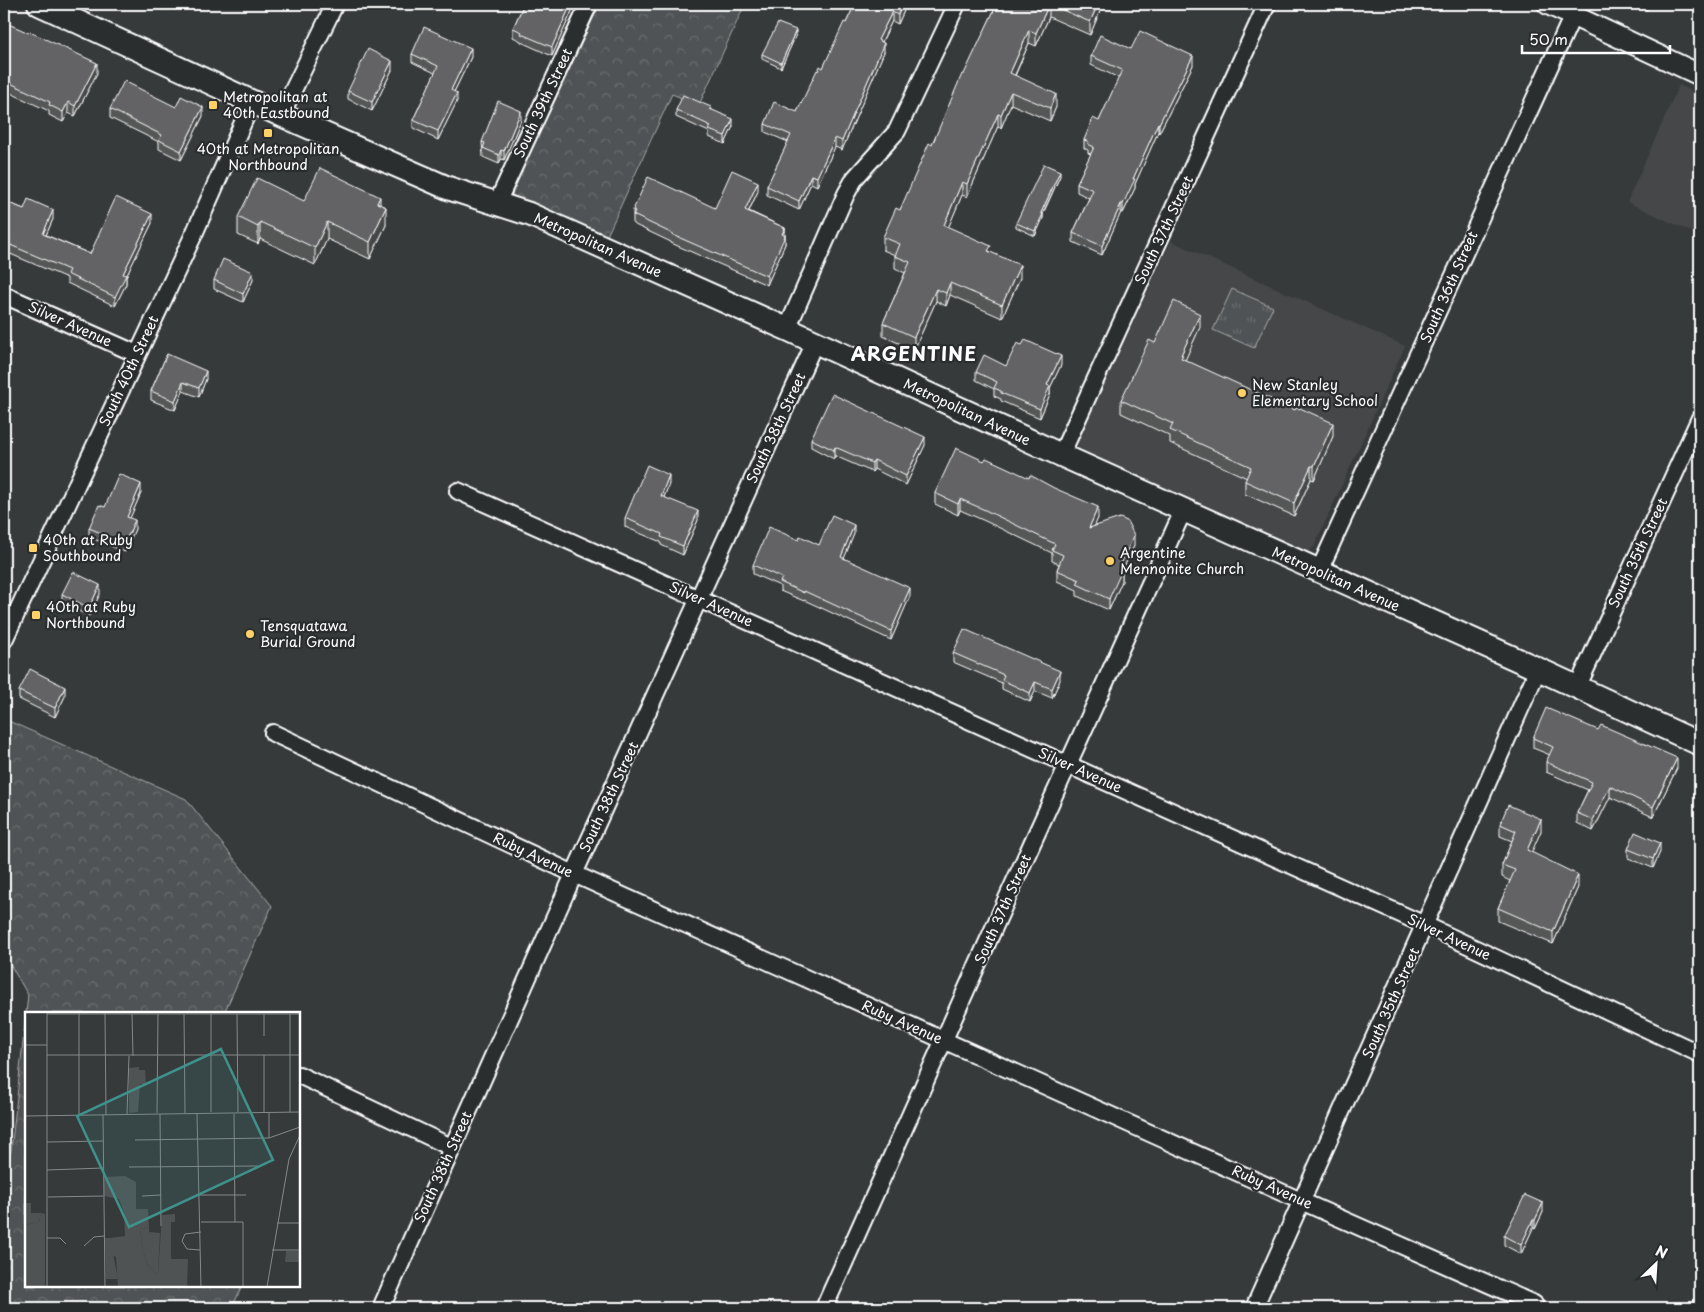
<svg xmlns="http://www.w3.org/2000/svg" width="1704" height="1312" font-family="'Playpen Sans',sans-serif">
<defs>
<pattern id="grass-tufts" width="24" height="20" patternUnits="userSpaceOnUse" patternTransform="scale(1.25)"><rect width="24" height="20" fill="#505354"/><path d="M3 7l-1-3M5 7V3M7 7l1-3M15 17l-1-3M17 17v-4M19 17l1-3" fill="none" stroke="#6a6d6e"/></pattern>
<pattern id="forest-crowns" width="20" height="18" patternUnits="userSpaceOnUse" patternTransform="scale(1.25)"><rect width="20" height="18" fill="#505354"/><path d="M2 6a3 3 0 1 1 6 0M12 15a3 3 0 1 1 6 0" fill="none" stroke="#6a6d6e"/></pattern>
</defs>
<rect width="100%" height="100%" fill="#373a3b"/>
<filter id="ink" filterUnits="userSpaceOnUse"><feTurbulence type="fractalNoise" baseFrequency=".02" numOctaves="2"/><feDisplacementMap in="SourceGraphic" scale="10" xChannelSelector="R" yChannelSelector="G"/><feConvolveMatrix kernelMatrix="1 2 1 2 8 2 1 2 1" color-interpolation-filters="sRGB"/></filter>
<g filter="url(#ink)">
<path fill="#444748" d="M 1679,85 L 1700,95 L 1700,236 L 1627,202 Z
M 1171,241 L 1405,346 L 1314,547 L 1307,553 L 1303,552 L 1078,451 L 1078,440 Z"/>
<path fill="url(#grass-tufts)" stroke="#a8a9aa" d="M 1232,289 L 1273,307 L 1254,348 L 1213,330 Z"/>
<path fill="url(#forest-crowns)" stroke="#a8a9aa" d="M 600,4 L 745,4 L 699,105 L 672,94 L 606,238 L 514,197 L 512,193 L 514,185 Z
M 4,719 L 186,799 L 272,906 L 224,1013 L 26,1013 L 28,995 L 4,954 Z
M 26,1015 L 26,1286 L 242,1286 L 232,1308 L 4,1308 L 4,1167 L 11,1151 Z"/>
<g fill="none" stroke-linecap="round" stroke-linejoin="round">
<g stroke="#fff" stroke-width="20">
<path id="minor" d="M 281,115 L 335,4
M 497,203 L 589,4
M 4,295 L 137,354
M 787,329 L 846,194 L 855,178 L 897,131 L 957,4
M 1061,455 L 1267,4
M 458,491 L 1425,925 L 1700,1054
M 1319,571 L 1578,4
M 4,640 L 194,234 L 252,102
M 1577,688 L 1700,418
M 273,733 L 574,874 L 1301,1201 L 1534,1304
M 299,1075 L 451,1147
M 381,1308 L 574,874 L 815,342
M 824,1308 L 1005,903 L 1183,511
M 1254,1308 L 1538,669"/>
</g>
<g stroke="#fff" stroke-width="24">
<path id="tertiary" d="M 1548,4 L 1700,75"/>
</g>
<g stroke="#fff" stroke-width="26">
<path id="secondary" d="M 39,4 L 281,115 L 448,188 L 529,214 L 787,329 L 1061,455 L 1538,669 L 1700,744"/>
</g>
<use href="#minor" stroke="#2a2d2e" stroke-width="16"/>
<use href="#tertiary" stroke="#2a2d2e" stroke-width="20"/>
<use href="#secondary" stroke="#2a2d2e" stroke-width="22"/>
</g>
<path fill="#555657" stroke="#fff" d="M 524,4 L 575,4 L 552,56 L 521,42 L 521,41 L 513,37 L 513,28 Z
M 855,4 L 907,4 L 898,24 L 892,21 L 882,42 L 884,52 L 842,150 L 835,147 L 817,186 L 811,183 L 799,210 L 767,195 L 767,186 L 788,142 L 765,132 L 765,124 L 797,112 L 818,71 L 823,68 L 846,23 Z
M 997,4 L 1103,4 L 1090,35 L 1049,17 L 1036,46 L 1029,43 L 1015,76 L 1056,107 L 1050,121 L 1011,104 L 1001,128 L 998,126 L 967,197 L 962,195 L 948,228 L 991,252 L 1020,278 L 1002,318 L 950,295 L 946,306 L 936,301 L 914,350 L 883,336 L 883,323 L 905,273 L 895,268 L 895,255 L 883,250 L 883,237 L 900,210 L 932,145 Z
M 1633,4 L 1650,4 L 1647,10 Z
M 4,22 L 97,73 L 75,116 L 68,113 L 63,122 L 49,115 L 49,111 L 4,90 Z
M 796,35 L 781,68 L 762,59 L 762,54 Z
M 1131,49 L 1193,65 L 1159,133 L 1158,132 L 1135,184 L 1135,188 L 1123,213 L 1121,212 L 1102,255 L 1073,242 L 1073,233 L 1089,198 L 1077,192 L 1077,183 L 1091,154 L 1088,153 L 1088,150 L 1084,148 L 1084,140 L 1099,121 L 1119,78 L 1091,65 L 1091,56 Z
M 412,54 L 471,57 L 454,92 L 457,101 L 438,140 L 413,128 L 413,120 L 435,73 L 412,62 Z
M 392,70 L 372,111 L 348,99 L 348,91 Z
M 176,107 L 203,116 L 181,160 L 159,149 L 159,142 L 110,118 L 110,109 Z
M 711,109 L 733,126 L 725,144 L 709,137 L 709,132 L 676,117 L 676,110 Z
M 521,120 L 504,160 L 501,159 L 499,164 L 483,157 L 482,142 Z
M 1060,176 L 1043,214 L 1043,218 L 1035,236 L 1016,227 L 1016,223 Z
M 758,191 L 749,211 L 785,228 L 785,244 L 767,285 L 671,243 L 671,242 L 633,224 L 633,210 L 715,208 Z
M 4,201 L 24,209 L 53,219 L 46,235 L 90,254 L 152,223 L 126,277 L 126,284 L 115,306 L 67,283 L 67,278 L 8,253 L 8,247 L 4,245 Z
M 304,201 L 380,205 L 386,225 L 370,259 L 327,239 L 315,265 L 260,239 L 258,244 L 238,235 L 238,217 Z
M 214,280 L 253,280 L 243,302 L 214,289 Z
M 1200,327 L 1185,360 L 1333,436 L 1314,480 L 1311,479 L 1294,516 L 1245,494 L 1245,481 L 1247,478 L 1170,443 L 1170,436 L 1121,413 L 1121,400 L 1155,343 Z
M 167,354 L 206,379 L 199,397 L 183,391 L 175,410 L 151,400 L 151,391 Z
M 1061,365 L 1050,388 L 1050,394 L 1040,418 L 1001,401 L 1001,399 L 994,396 L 994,389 L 976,380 L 976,372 L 1006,366 Z
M 811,439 L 925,445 L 906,485 L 874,469 L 872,472 L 835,456 L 834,459 L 811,447 Z
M 669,484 L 664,497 L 698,520 L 683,555 L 661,545 L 661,542 L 625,527 L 625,518 Z
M 141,493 L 130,518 L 135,529 L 125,552 L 89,537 L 89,528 L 105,507 Z
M 935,493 L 1098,518 L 1094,526 L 1134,546 L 1122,571 L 1122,581 L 1109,610 L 1077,596 L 1077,590 L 1057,581 L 1057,570 L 1059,564 L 1052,561 L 1052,553 L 985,521 L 960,510 L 958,515 L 935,504 Z
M 854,534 L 844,558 L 910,596 L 891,640 L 804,600 L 804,601 L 780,591 L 780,586 L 753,574 L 753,565 Z
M 62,594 L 100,594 L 89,616 L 62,603 Z
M 953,653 L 1060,680 L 1052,698 L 1035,691 L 1030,702 L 1002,689 L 1002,683 L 953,662 Z
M 19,691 L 65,696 L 55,717 L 19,699 Z
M 1533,738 L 1677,768 L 1653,817 L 1610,797 L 1593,831 L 1577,823 L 1577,813 L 1588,790 L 1546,772 L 1546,762 L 1550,755 L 1533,748 Z
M 1500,824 L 1541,831 L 1531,852 L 1578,887 L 1553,944 L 1498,921 L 1498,908 L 1510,881 L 1502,877 L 1502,865 L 1512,841 L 1500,836 Z
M 1628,849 L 1660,852 L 1653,868 L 1628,858 Z
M 1543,1212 L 1535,1229 L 1533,1228 L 1521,1254 L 1504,1245 L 1504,1236 Z"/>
<path fill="#454647" stroke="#fff" d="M 571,4 L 575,4 L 552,56 L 552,47 Z
M 903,4 L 907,4 L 898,24 L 898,15 Z
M 1049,4 L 1049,17 L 1036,46 L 1036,33 Z
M 1098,4 L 1103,4 L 1090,35 L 1090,22 Z
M 1647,4 L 1650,4 L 1647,10 Z
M 892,12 L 892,21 L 878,49 L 878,40 Z
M 796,30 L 796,35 L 781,68 L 781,63 Z
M 1029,30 L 1029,43 L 1010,86 L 1010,73 Z
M 884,43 L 884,52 L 842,150 L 842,141 Z
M 471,48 L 471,57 L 451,98 L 451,90 Z
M 1193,56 L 1193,65 L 1159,133 L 1159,124 Z
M 392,61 L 392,70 L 372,111 L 372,102 Z
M 97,63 L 97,73 L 75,116 L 75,106 Z
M 1011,92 L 1011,104 L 1001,128 L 1001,115 Z
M 457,93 L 457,101 L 438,140 L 438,131 Z
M 1056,94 L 1056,107 L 1050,121 L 1050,108 Z
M 68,102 L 68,113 L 63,122 L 63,112 Z
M 203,107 L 203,116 L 181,160 L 181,151 Z
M 521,111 L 521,120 L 504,160 L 504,151 Z
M 998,114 L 998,126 L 967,197 L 967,184 Z
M 733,119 L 733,126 L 725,144 L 725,136 Z
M 1158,123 L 1158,132 L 1135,184 L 1135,188 L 1123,213 L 1123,204 L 1133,179 Z
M 835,138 L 835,147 L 817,186 L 817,177 Z
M 501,150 L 501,159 L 499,164 L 499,155 Z
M 1060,171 L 1060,176 L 1041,217 L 1041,213 Z
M 811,175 L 811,183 L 799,210 L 799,201 Z
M 758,182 L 758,191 L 745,219 L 745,210 Z
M 962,182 L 962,195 L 944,238 L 944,225 Z
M 380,197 L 380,214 L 377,203 Z
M 1121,204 L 1121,212 L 1102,255 L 1102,246 Z
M 386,207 L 386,225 L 370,259 L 370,242 Z
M 53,210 L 53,219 L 43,242 L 43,234 Z
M 152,214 L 152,223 L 126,277 L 126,284 L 115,306 L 115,297 L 123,274 Z
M 1043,214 L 1043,218 L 1035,236 L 1035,231 Z
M 260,222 L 260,239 L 258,244 L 258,227 Z
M 327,222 L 327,239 L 315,265 L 315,248 Z
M 785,228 L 785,244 L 767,285 L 767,276 Z
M 1020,265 L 1020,278 L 1002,318 L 1002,305 Z
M 253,272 L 253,280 L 243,302 L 243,294 Z
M 950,283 L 950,295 L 946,306 L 946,293 Z
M 936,289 L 936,301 L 914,350 L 914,337 Z
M 1200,314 L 1200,327 L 1183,365 L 1181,355 Z
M 1061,356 L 1061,365 L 1050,388 L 1050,394 L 1040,418 L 1040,409 L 1047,385 Z
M 206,371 L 206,379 L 199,397 L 199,388 Z
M 183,382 L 183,391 L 175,410 L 175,401 Z
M 1333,423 L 1333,436 L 1314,480 L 1314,466 Z
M 925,437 L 925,445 L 906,485 L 906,476 Z
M 835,447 L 835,456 L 834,459 L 834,450 Z
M 874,460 L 874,469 L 872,472 L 872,463 Z
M 1311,466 L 1311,479 L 1294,516 L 1294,503 Z
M 669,475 L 669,484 L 661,505 L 661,496 Z
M 141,484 L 141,493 L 127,525 L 127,517 Z
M 960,499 L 960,510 L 958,515 L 958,504 Z
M 1098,507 L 1098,518 L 1089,539 L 1089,528 Z
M 698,511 L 698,520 L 683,555 L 683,546 Z
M 135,520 L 135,529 L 125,552 L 125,543 Z
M 854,525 L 854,534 L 841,566 L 841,557 Z
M 1134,535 L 1134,546 L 1122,571 L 1122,581 L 1109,610 L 1109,599 L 1119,568 Z
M 100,585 L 100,594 L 89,616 L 89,608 Z
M 910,588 L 910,596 L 891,640 L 891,631 Z
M 1060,671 L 1060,680 L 1052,698 L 1052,689 Z
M 1035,682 L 1035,691 L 1030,702 L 1030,693 Z
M 65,687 L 65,696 L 55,717 L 55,708 Z
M 1677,758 L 1677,768 L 1653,817 L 1653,807 Z
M 1610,786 L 1610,797 L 1593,831 L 1593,820 Z
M 1541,819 L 1541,831 L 1527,863 L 1527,850 Z
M 1660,843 L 1660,852 L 1653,868 L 1653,859 Z
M 1578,875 L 1578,887 L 1553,944 L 1553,932 Z
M 1543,1203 L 1543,1212 L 1535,1229 L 1535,1220 Z
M 1533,1220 L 1533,1228 L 1521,1254 L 1521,1245 Z"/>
<path fill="#636465" stroke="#fff" d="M 524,4 L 571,4 L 552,47 L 521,34 L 522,32 L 513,28 Z
M 855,4 L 903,4 L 898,15 L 892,12 L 878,40 L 884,43 L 842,141 L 835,138 L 817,177 L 811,175 L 799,201 L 767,186 L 791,135 L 765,124 L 774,102 L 797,112 L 817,70 L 818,71 L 820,66 L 823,68 L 844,22 L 846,23 Z
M 997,4 L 1098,4 L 1090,22 L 1049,4 L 1036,33 L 1029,30 L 1010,73 L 1056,94 L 1050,108 L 1011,92 L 1001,115 L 998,114 L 967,184 L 962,182 L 944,225 L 991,246 L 988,251 L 1020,265 L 1002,305 L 950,283 L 946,293 L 936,289 L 914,337 L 883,323 L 910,262 L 895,256 L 900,244 L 883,237 L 896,208 L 900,210 L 929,143 L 932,145 L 962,74 L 964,74 Z
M 4,22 L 29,33 L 30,32 L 97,63 L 75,106 L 68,102 L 63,112 L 49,105 L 50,102 L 4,80 Z
M 778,23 L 796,30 L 781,63 L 762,54 Z
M 424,27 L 471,48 L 451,90 L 457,93 L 438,131 L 413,120 L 438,66 L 412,54 Z
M 1140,31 L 1193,56 L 1159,124 L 1158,123 L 1133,179 L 1135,179 L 1123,204 L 1121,204 L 1102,246 L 1073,233 L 1093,190 L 1077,183 L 1094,147 L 1088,144 L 1089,142 L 1084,140 L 1093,118 L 1099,121 L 1122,70 L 1091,56 L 1100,35 L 1131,49 Z
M 368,49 L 392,61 L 372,102 L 348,91 Z
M 124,81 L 176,107 L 181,96 L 203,107 L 181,151 L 159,140 L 162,135 L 110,109 Z
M 683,95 L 711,107 L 710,109 L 733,119 L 725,136 L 709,130 L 711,126 L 676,110 Z
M 498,101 L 521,111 L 504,151 L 501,150 L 499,155 L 483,148 L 485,143 L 482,142 Z
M 1044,164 L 1060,171 L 1041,213 L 1043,214 L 1035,231 L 1016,223 Z
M 320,168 L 380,197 L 377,203 L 386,207 L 370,242 L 327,222 L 315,248 L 260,222 L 258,227 L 238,217 L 257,178 L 304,201 Z
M 732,170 L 758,182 L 745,210 L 785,228 L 782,234 L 785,236 L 767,276 L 671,234 L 671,233 L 633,215 L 635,211 L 633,210 L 648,177 L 715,208 Z
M 116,197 L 152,214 L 123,274 L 126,275 L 115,297 L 67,274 L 69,270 L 8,244 L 10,239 L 4,237 L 4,201 L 24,209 L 28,199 L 53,210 L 43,234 L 90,254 Z
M 223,259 L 253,272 L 243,294 L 214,280 Z
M 1174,301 L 1200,314 L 1181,355 L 1183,355 L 1181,358 L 1295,410 L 1296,408 L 1299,409 L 1300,408 L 1333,423 L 1314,466 L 1311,466 L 1294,503 L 1245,481 L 1251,467 L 1170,430 L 1173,424 L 1121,400 L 1149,340 L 1155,343 Z
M 1025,340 L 1061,356 L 1047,385 L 1050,386 L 1040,409 L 1001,393 L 1001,391 L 994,388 L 997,382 L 976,372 L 984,355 L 1006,366 L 1017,343 L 1022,345 Z
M 167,354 L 206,371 L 199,388 L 183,382 L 175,401 L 151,391 Z
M 832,394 L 925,437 L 906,476 L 874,460 L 872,463 L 835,447 L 834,450 L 811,439 Z
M 956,448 L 984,461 L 986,458 L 1029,478 L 1030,475 L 1054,488 L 1098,507 L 1089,528 L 1120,518 L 1127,521 L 1134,535 L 1119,568 L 1122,570 L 1109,599 L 1077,584 L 1079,580 L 1057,570 L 1063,555 L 1052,550 L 1055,544 L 985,510 L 960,499 L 958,504 L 935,493 Z
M 647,465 L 669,475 L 661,496 L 698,511 L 683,546 L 661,537 L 662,534 L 625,518 Z
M 119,474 L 141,484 L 127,517 L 135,520 L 125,543 L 89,528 L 99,505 L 105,507 Z
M 832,515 L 854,525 L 841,557 L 910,588 L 891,631 L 804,591 L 804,593 L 780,582 L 782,578 L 753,565 L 769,527 L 799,540 L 800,536 L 819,545 Z
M 73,572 L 100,585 L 89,608 L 62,594 Z
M 964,629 L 1060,671 L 1052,689 L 1035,682 L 1030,693 L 1002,680 L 1004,675 L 953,653 Z
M 30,669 L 65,687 L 55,708 L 19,691 Z
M 1546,708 L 1598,730 L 1601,725 L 1677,758 L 1653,807 L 1610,786 L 1593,820 L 1577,813 L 1592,782 L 1546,762 L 1553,747 L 1533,738 Z
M 1508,805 L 1541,819 L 1527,850 L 1578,875 L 1553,932 L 1498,908 L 1515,870 L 1502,865 L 1516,831 L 1500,824 Z
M 1635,832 L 1660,843 L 1653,859 L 1628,849 Z
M 1525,1195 L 1543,1203 L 1535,1220 L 1533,1220 L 1521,1245 L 1504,1236 Z"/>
</g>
<g fill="#ffd166" stroke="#2a2d2e" stroke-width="2">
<rect x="208" y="100" width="10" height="10" rx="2.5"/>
<rect x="263" y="128" width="10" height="10" rx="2.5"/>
<circle cx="1242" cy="393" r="5"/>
<rect x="28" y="543" width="10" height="10" rx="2.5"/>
<circle cx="1110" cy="561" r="5"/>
<rect x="31" y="610" width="10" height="10" rx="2.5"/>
<circle cx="250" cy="634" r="5"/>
</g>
<g text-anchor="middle" stroke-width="4.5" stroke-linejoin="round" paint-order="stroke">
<g font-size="14" fill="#fff" stroke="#2a2d2e" text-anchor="start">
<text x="223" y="102">Metropolitan at<tspan x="223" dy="16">40th Eastbound</tspan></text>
<text x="268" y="154" text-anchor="middle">40th at Metropolitan<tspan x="268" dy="16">Northbound</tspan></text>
<text x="1252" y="390">New Stanley<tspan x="1252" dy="16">Elementary School</tspan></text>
<text x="43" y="545">40th at Ruby<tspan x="43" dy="16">Southbound</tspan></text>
<text x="1120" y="558">Argentine<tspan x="1120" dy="16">Mennonite Church</tspan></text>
<text x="46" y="612">40th at Ruby<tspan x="46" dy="16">Northbound</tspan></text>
<text x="260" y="631">Tensquatawa<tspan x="260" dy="16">Burial Ground</tspan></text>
</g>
<g font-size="14" fill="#fff" stroke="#2a2d2e">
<text transform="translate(543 103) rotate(-65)" y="5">South 39th Street</text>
<text transform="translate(1164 230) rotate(-65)" y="5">South 37th Street</text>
<text transform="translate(598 245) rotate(24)" y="5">Metropolitan Avenue</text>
<text transform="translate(1449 287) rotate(-66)" y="5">South 36th Street</text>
<text transform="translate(70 324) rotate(24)" y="5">Silver Avenue</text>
<text transform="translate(129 371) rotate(-65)" y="5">South 40th Street</text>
<text transform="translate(967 412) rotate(25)" y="5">Metropolitan Avenue</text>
<text transform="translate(776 428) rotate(-65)" y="5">South 38th Street</text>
<text transform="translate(1638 553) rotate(-65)" y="5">South 35th Street</text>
<text transform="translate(1336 579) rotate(24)" y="5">Metropolitan Avenue</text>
<text transform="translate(711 604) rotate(24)" y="5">Silver Avenue</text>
<text transform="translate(1080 770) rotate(24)" y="5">Silver Avenue</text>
<text transform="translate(609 797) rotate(-65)" y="5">South 38th Street</text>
<text transform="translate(533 855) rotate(25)" y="5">Ruby Avenue</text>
<text transform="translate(1003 909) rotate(-66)" y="5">South 37th Street</text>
<text transform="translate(1449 937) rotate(25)" y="5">Silver Avenue</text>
<text transform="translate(1391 1003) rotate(-66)" y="5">South 35th Street</text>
<text transform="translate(902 1022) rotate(24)" y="5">Ruby Avenue</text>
<text transform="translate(443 1167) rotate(-66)" y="5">South 38th Street</text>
<text transform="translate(1272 1187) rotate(24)" y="5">Ruby Avenue</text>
</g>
<g font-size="19" font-weight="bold" letter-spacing="1" fill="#fff" stroke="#2a2d2e">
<text x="914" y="361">ARGENTINE</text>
</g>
</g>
<g transform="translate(25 1012)">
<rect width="275" height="275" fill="#373a3b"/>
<path d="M 1,186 L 1,191 L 6,191 L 6,201 L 16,201 L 14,210 L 0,213 ZM 124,215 L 124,220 L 135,221 L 133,262 L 123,254 L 118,239 L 115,217 ZM 80,226 L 85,226 L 93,267 L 81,267 ZM 261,239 L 275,239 L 275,250 L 260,250 Z" fill="#505354"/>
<path d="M 114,55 L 114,58 L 120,58 L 121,72 L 115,72 L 113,100 L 104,101 L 104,56 ZM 100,164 L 111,170 L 111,197 L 123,197 L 124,215 L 115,217 L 118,239 L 123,254 L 133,262 L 137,203 L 150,202 L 150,210 L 146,210 L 146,247 L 163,247 L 162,275 L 93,275 L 91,245 L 87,243 L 85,226 L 100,224 L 99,201 L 94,187 L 79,184 L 79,165 ZM 16,201 L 20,202 L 20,275 L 0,275 L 0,213 L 14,210 Z" fill="#505354"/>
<path fill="none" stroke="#878989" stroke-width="1" d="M 54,0 L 54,103M 80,0 L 81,103M 22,2 L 275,2M 107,2 L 108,44M 159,2 L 160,101M 186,2 L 186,100M 212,2 L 213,100M 239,2 L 239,24M 265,2 L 265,100M 0,33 L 22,33M 22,43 L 275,43M 239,43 L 239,100M 132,101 L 133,2M 102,102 L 104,44M 135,102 L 136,214M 172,102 L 176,275M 209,102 L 210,210M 78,103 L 80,275M 0,104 L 275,100M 244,126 L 244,100M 110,128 L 244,126 L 275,115M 22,130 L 78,129M 104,155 L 233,154M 22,158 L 78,156M 173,183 L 221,183M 117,184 L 136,183M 23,185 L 78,184M 176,210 L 218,210 L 218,275M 252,211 L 275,211M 22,226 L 35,226 L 41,232M 59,234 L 69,225 L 79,224M 175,238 L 162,237 L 157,229 L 160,222 L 176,220M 247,238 L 275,238M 22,275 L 22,0M 242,275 L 264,147 L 275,123"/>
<path fill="#3f918b" fill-opacity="0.15" stroke="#3f918b" stroke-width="2.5" d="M 196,37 L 248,148 L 104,215 L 52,104 Z"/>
<rect width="275" height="275" fill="none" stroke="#fff" stroke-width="2.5"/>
</g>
<rect width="1704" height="1312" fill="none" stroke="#2a2d2e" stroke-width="20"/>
<rect x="10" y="10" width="1684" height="1292" fill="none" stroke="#fff" stroke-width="2" filter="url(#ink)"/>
<g transform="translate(1656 1264) rotate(25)" stroke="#2a2d2e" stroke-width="4" paint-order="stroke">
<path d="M0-4L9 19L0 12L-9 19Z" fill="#ffffff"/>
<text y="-8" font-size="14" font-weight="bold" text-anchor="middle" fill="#ffffff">N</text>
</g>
<path d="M1522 45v8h148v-8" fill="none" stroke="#ffffff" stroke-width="2.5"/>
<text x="1529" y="45" font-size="15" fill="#ffffff" stroke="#2a2d2e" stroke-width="4" paint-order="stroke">50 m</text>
</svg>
